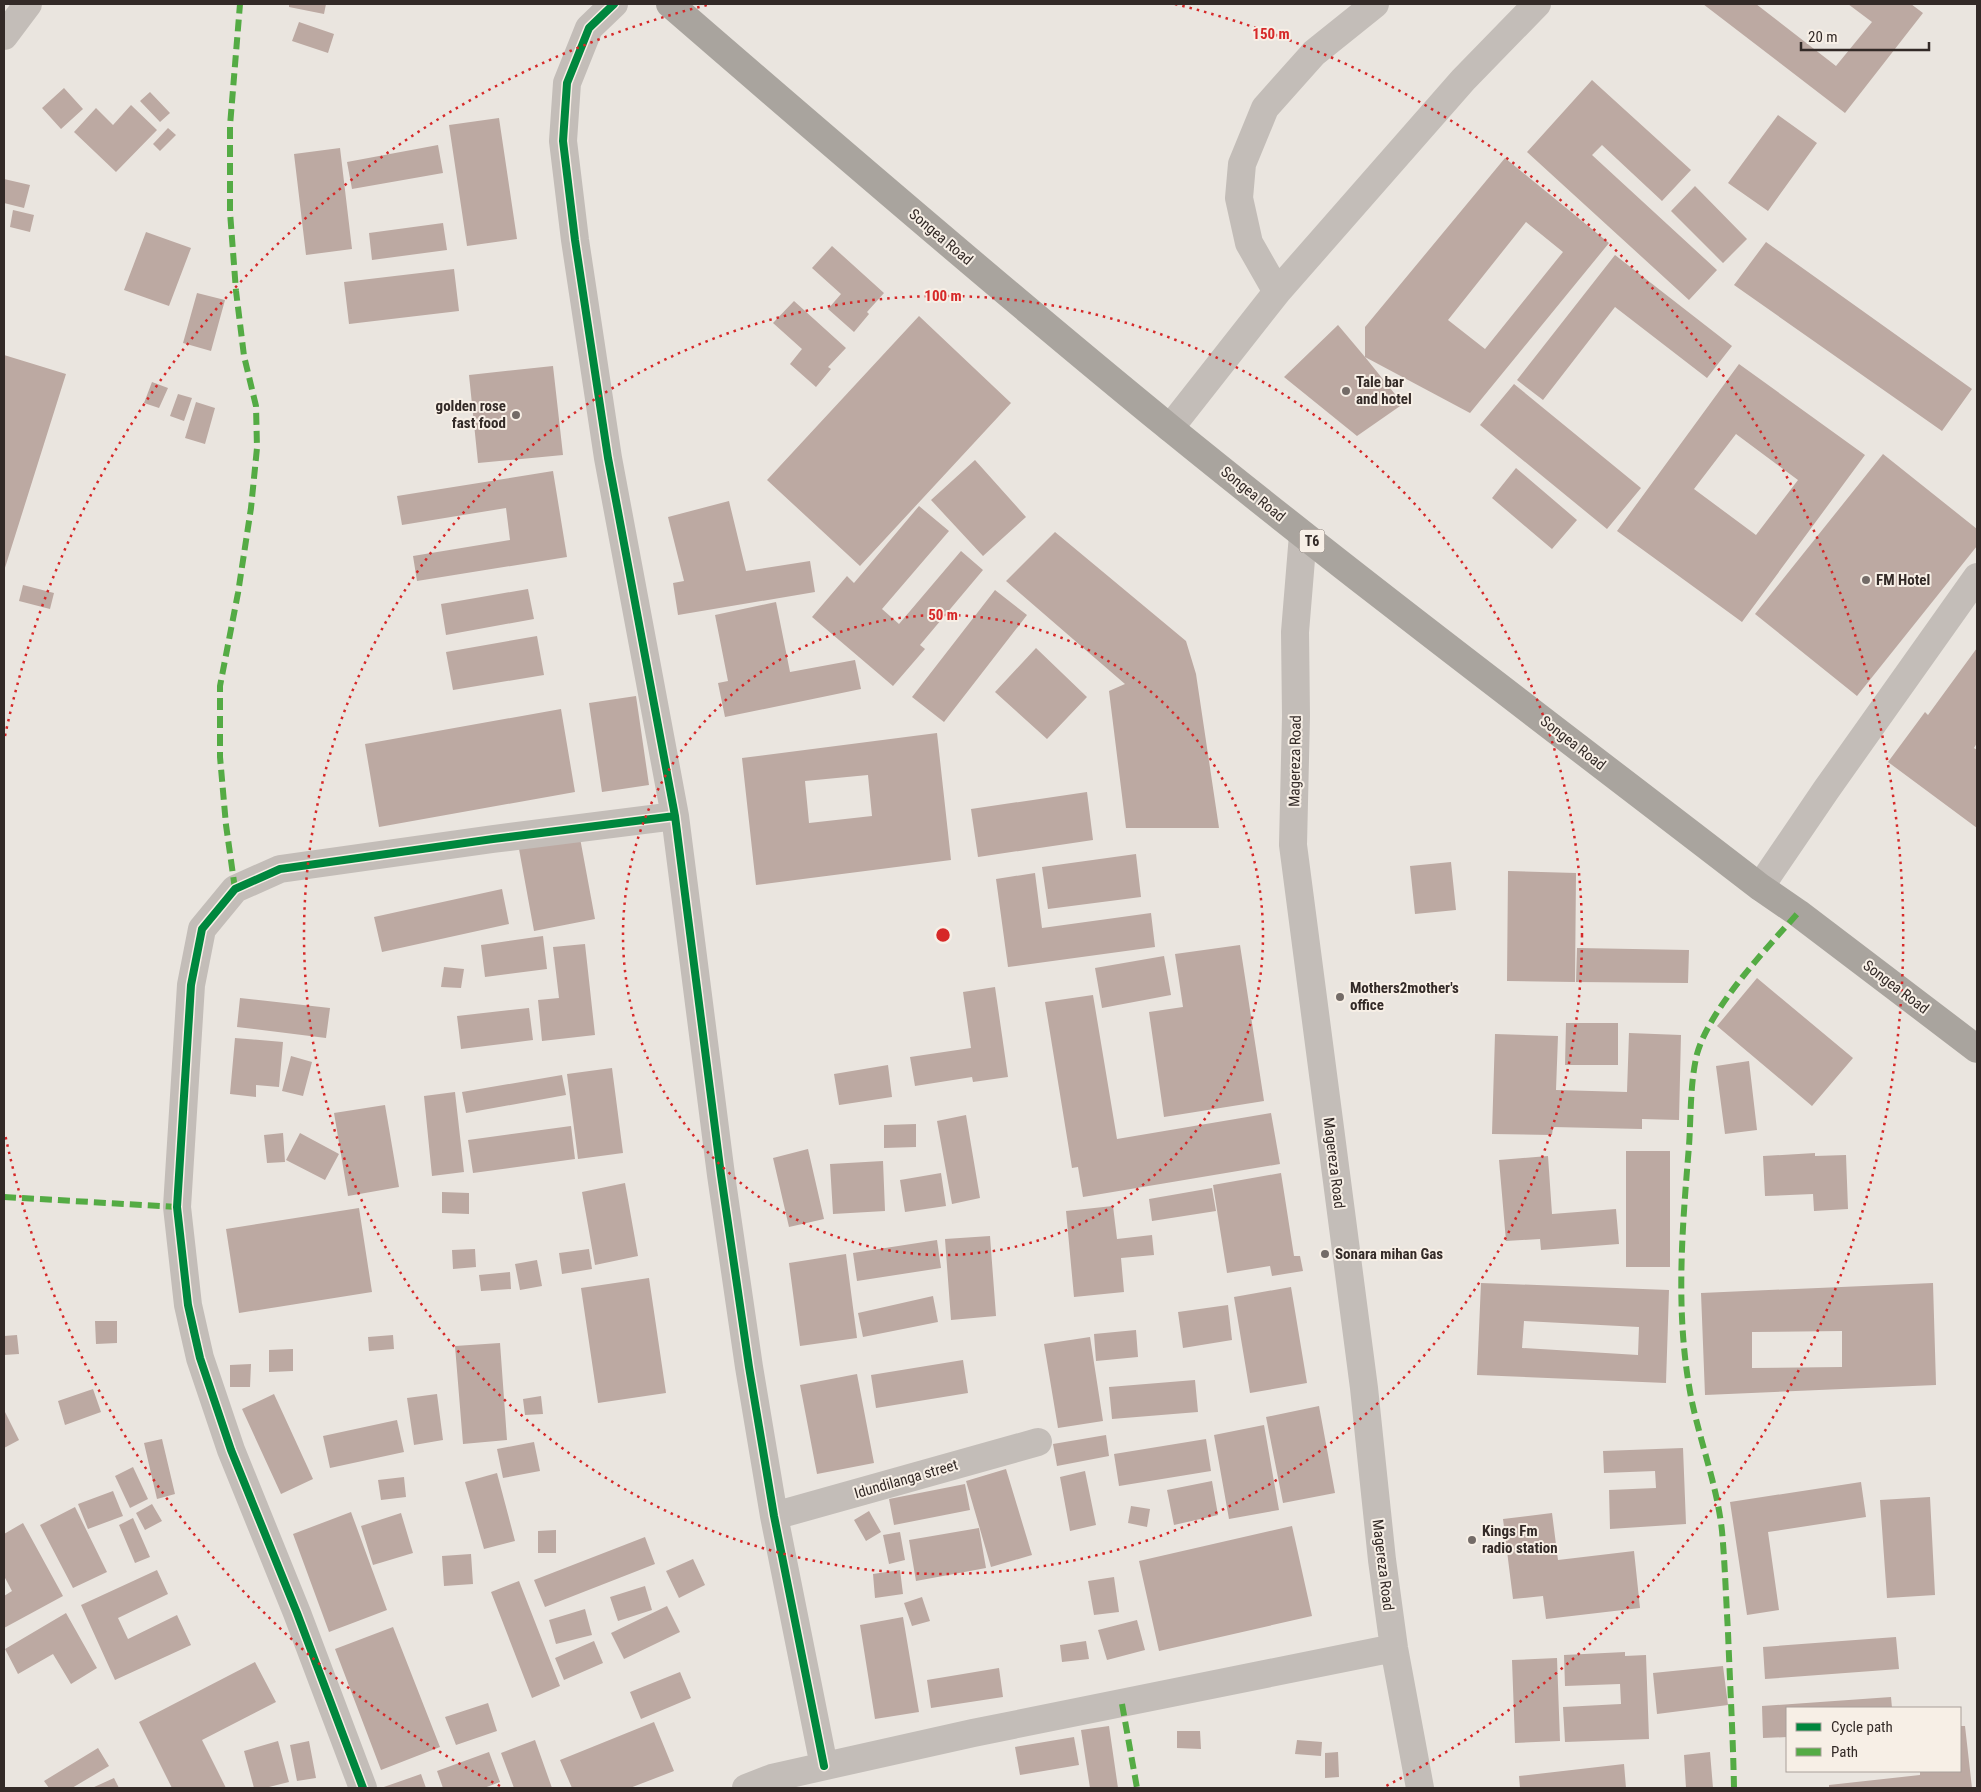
<svg xmlns="http://www.w3.org/2000/svg" width="1981" height="1792" font-family="'Roboto Condensed',sans-serif">
<rect width="100%" height="100%" fill="#eae5df"/>
<path fill="#bca9a2" fill-rule="evenodd" d="M 289,4 L 326,4 L 324,14 L 289,7 Z
M 1703,4 L 1756,4 L 1836,66 L 1872,22 L 1848,4 L 1911,4 L 1923,13 L 1845,113 Z
M 299,22 L 334,34 L 328,53 L 292,41 Z
M 1592,80 L 1691,170 L 1662,201 L 1602,145 L 1592,155 L 1717,270 L 1689,300 L 1527,152 Z
M 64,88 L 83,109 L 61,129 L 42,108 Z
M 150,92 L 170,113 L 160,122 L 140,101 Z
M 131,105 L 157,130 L 116,172 L 74,132 L 96,108 L 113,125 Z
M 1778,115 L 1817,143 L 1768,211 L 1728,183 Z
M 499,118 L 517,239 L 467,246 L 449,125 Z
M 168,128 L 176,135 L 160,151 L 153,144 Z
M 438,145 L 443,173 L 352,189 L 347,162 Z
M 340,148 L 352,249 L 306,255 L 294,154 Z
M 1505,158 L 1609,243 L 1470,413 L 1365,357 L 1403,404 L 1357,436 L 1284,377 L 1338,325 L 1365,357 L 1365,327 ZM 1526,222 L 1563,252 L 1485,349 L 1448,320 Z
M 4,179 L 30,185 L 24,208 L 4,203 Z
M 1695,186 L 1747,239 L 1723,263 L 1671,211 Z
M 13,210 L 34,215 L 30,232 L 10,227 Z
M 443,223 L 447,250 L 372,260 L 369,233 Z
M 146,232 L 191,248 L 169,306 L 124,290 Z
M 1766,242 L 1972,389 L 1942,431 L 1734,285 Z
M 832,246 L 884,293 L 867,312 L 869,314 L 854,332 L 828,309 L 841,294 L 812,268 Z
M 1615,255 L 1732,346 L 1707,378 L 1615,307 L 1543,400 L 1517,380 Z
M 454,269 L 459,311 L 349,324 L 344,282 Z
M 197,293 L 225,300 L 211,351 L 183,343 Z
M 794,301 L 846,348 L 828,367 L 831,369 L 816,387 L 790,364 L 802,349 L 773,323 Z
M 919,316 L 1011,403 L 860,566 L 767,480 Z
M 4,355 L 66,374 L 4,571 Z
M 1739,364 L 1865,455 L 1742,622 L 1617,531 ZM 1736,434 L 1798,480 L 1756,535 L 1694,489 Z
M 553,366 L 563,455 L 478,463 L 469,375 Z
M 152,382 L 168,388 L 159,408 L 144,403 Z
M 1514,384 L 1641,488 L 1607,529 L 1480,425 Z
M 178,394 L 192,398 L 184,421 L 170,416 Z
M 196,402 L 215,408 L 205,444 L 185,438 Z
M 1883,454 L 1977,529 L 1977,546 L 1857,696 L 1755,614 Z
M 975,460 L 1026,517 L 983,556 L 931,500 Z
M 1516,468 L 1577,520 L 1552,549 L 1492,498 Z
M 553,471 L 567,557 L 417,581 L 413,556 L 510,540 L 506,508 L 402,525 L 397,496 Z
M 729,501 L 746,571 L 810,561 L 815,592 L 678,615 L 673,583 L 684,581 L 668,517 Z
M 919,506 L 949,531 L 882,609 L 899,624 L 961,551 L 983,570 L 920,645 L 925,649 L 893,686 L 812,617 L 847,576 L 854,583 Z
M 1055,532 L 1186,641 L 1196,674 L 1219,828 L 1126,828 L 1109,691 L 1125,684 L 1006,581 Z
M 23,585 L 54,593 L 50,609 L 19,601 Z
M 528,589 L 534,619 L 446,635 L 441,604 Z
M 995,590 L 1027,615 L 944,722 L 912,697 Z
M 776,602 L 790,672 L 855,660 L 861,689 L 725,717 L 718,683 L 728,681 L 715,615 Z
M 537,636 L 544,675 L 453,690 L 446,652 Z
M 1036,648 L 1087,697 L 1047,739 L 995,692 Z
M 1977,648 L 1977,743 L 1974,748 L 1977,750 L 1977,828 L 1888,762 L 1925,712 L 1928,715 Z
M 636,696 L 649,785 L 602,792 L 589,703 Z
M 561,709 L 575,792 L 379,827 L 365,744 Z
M 937,733 L 951,860 L 756,885 L 742,758 ZM 868,775 L 872,816 L 809,823 L 805,781 Z
M 1087,792 L 1093,840 L 978,857 L 971,809 Z
M 580,838 L 595,919 L 534,931 L 519,849 Z
M 1136,854 L 1141,897 L 1048,909 L 1042,867 Z
M 1451,862 L 1456,910 L 1415,914 L 1410,866 Z
M 1508,871 L 1576,873 L 1575,982 L 1507,981 Z
M 1035,873 L 1042,928 L 1151,913 L 1155,947 L 1008,967 L 996,879 Z
M 502,889 L 509,924 L 382,952 L 374,917 Z
M 543,936 L 547,969 L 485,977 L 481,945 Z
M 585,944 L 595,1035 L 542,1041 L 538,1000 L 559,998 L 553,947 Z
M 1240,945 L 1264,1101 L 1164,1117 L 1149,1012 L 1183,1007 L 1175,954 Z
M 1577,948 L 1689,950 L 1688,983 L 1576,982 Z
M 1164,956 L 1171,995 L 1102,1008 L 1095,968 Z
M 444,967 L 464,969 L 461,988 L 441,987 Z
M 1757,978 L 1853,1058 L 1812,1106 L 1717,1026 Z
M 995,987 L 1008,1077 L 973,1082 L 972,1077 L 915,1086 L 910,1057 L 971,1048 L 963,992 Z
M 1093,995 L 1117,1139 L 1271,1113 L 1280,1164 L 1083,1197 L 1078,1167 L 1072,1168 L 1045,1002 Z
M 240,998 L 330,1008 L 326,1038 L 237,1027 Z
M 529,1008 L 533,1040 L 461,1049 L 457,1016 Z
M 1566,1023 L 1618,1023 L 1618,1065 L 1565,1065 Z
M 1629,1033 L 1681,1035 L 1679,1120 L 1642,1119 L 1642,1129 L 1553,1127 L 1552,1135 L 1492,1134 L 1495,1034 L 1558,1036 L 1556,1090 L 1627,1092 Z
M 235,1038 L 283,1042 L 279,1087 L 256,1085 L 256,1097 L 230,1094 Z
M 291,1056 L 312,1062 L 303,1096 L 282,1091 Z
M 1749,1061 L 1757,1130 L 1725,1134 L 1716,1066 Z
M 888,1065 L 892,1097 L 839,1105 L 834,1074 Z
M 612,1068 L 623,1153 L 578,1159 L 567,1074 Z
M 562,1075 L 566,1095 L 466,1113 L 462,1092 Z
M 455,1092 L 464,1172 L 432,1176 L 424,1096 Z
M 385,1105 L 399,1187 L 348,1196 L 334,1113 Z
M 966,1115 L 980,1198 L 952,1204 L 937,1121 Z
M 916,1124 L 916,1147 L 884,1148 L 884,1125 Z
M 571,1126 L 575,1159 L 473,1173 L 468,1140 Z
M 283,1133 L 285,1162 L 267,1163 L 264,1135 Z
M 300,1133 L 339,1154 L 325,1180 L 286,1160 Z
M 808,1149 L 824,1219 L 789,1227 L 773,1158 Z
M 1626,1151 L 1670,1151 L 1670,1267 L 1626,1267 Z
M 1815,1153 L 1815,1156 L 1846,1155 L 1848,1209 L 1814,1211 L 1813,1194 L 1765,1196 L 1763,1156 Z
M 1548,1156 L 1552,1214 L 1616,1209 L 1619,1244 L 1541,1250 L 1540,1239 L 1506,1241 L 1499,1160 Z
M 883,1161 L 885,1211 L 833,1214 L 830,1164 Z
M 941,1173 L 946,1206 L 905,1212 L 900,1180 Z
M 1281,1173 L 1294,1256 L 1300,1256 L 1303,1271 L 1272,1276 L 1270,1266 L 1227,1273 L 1213,1185 Z
M 625,1183 L 638,1256 L 595,1265 L 582,1192 Z
M 1212,1188 L 1216,1211 L 1152,1221 L 1149,1199 Z
M 442,1192 L 469,1193 L 469,1214 L 442,1213 Z
M 1113,1206 L 1117,1239 L 1152,1235 L 1154,1255 L 1121,1258 L 1124,1292 L 1074,1297 L 1066,1211 Z
M 359,1208 L 372,1292 L 239,1313 L 226,1229 Z
M 990,1236 L 996,1316 L 951,1320 L 945,1239 Z
M 937,1240 L 941,1268 L 857,1281 L 853,1253 Z
M 475,1249 L 476,1267 L 453,1269 L 452,1250 Z
M 589,1249 L 592,1269 L 562,1274 L 559,1253 Z
M 846,1254 L 857,1338 L 800,1346 L 789,1263 Z
M 537,1260 L 542,1286 L 520,1290 L 515,1264 Z
M 510,1272 L 511,1289 L 481,1291 L 479,1275 Z
M 649,1278 L 666,1393 L 598,1403 L 581,1288 Z
M 1481,1283 L 1669,1290 L 1666,1383 L 1477,1375 ZM 1524,1321 L 1639,1327 L 1638,1355 L 1522,1348 Z
M 1933,1283 L 1936,1385 L 1705,1395 L 1701,1293 ZM 1842,1331 L 1842,1367 L 1752,1368 L 1752,1332 Z
M 1291,1287 L 1307,1383 L 1250,1393 L 1234,1297 Z
M 933,1296 L 938,1322 L 863,1337 L 858,1313 Z
M 1228,1305 L 1232,1340 L 1183,1348 L 1178,1312 Z
M 95,1321 L 117,1321 L 117,1343 L 96,1344 Z
M 1136,1330 L 1138,1357 L 1096,1361 L 1094,1334 Z
M 17,1335 L 19,1354 L 4,1355 L 4,1336 Z
M 393,1335 L 394,1349 L 369,1351 L 368,1337 Z
M 1090,1337 L 1103,1421 L 1058,1428 L 1044,1344 Z
M 500,1343 L 507,1440 L 463,1444 L 455,1346 Z
M 293,1349 L 293,1371 L 269,1372 L 269,1350 Z
M 963,1360 L 968,1393 L 876,1408 L 871,1375 Z
M 251,1364 L 250,1387 L 230,1387 L 230,1365 Z
M 857,1374 L 874,1463 L 817,1474 L 800,1385 Z
M 1195,1380 L 1198,1412 L 1112,1419 L 1109,1387 Z
M 93,1389 L 101,1412 L 65,1425 L 58,1401 Z
M 274,1394 L 313,1479 L 281,1494 L 242,1409 Z
M 437,1394 L 443,1440 L 414,1445 L 407,1398 Z
M 541,1396 L 543,1414 L 525,1415 L 523,1399 Z
M 1319,1406 L 1335,1493 L 1283,1503 L 1266,1417 Z
M 4,1410 L 19,1440 L 4,1448 Z
M 397,1420 L 404,1452 L 330,1468 L 323,1436 Z
M 1264,1425 L 1279,1510 L 1229,1519 L 1214,1435 Z
M 1106,1435 L 1109,1456 L 1057,1466 L 1053,1444 Z
M 162,1439 L 175,1494 L 157,1499 L 144,1443 Z
M 1206,1439 L 1211,1471 L 1119,1486 L 1114,1454 Z
M 534,1442 L 540,1471 L 503,1478 L 497,1449 Z
M 1683,1448 L 1686,1524 L 1610,1529 L 1609,1490 L 1656,1488 L 1655,1471 L 1604,1473 L 1603,1451 Z
M 133,1467 L 148,1499 L 130,1508 L 115,1476 Z
M 1006,1469 L 1032,1555 L 991,1567 L 966,1481 Z
M 1085,1471 L 1096,1525 L 1070,1531 L 1060,1477 Z
M 497,1473 L 515,1541 L 484,1549 L 465,1482 Z
M 404,1477 L 406,1497 L 381,1500 L 378,1480 Z
M 1212,1481 L 1218,1515 L 1174,1525 L 1167,1490 Z
M 1861,1482 L 1866,1517 L 1768,1532 L 1779,1610 L 1747,1615 L 1730,1502 Z
M 965,1484 L 970,1510 L 894,1525 L 889,1499 Z
M 113,1491 L 123,1516 L 88,1529 L 78,1504 Z
M 1930,1497 L 1935,1595 L 1887,1598 L 1880,1500 Z
M 152,1504 L 162,1521 L 145,1530 L 136,1513 Z
M 1131,1506 L 1150,1509 L 1147,1527 L 1128,1523 Z
M 75,1507 L 107,1572 L 73,1588 L 40,1525 Z
M 869,1511 L 881,1532 L 866,1541 L 854,1520 Z
M 351,1512 L 387,1610 L 329,1632 L 293,1534 Z
M 401,1513 L 413,1553 L 373,1565 L 361,1526 Z
M 1552,1513 L 1558,1560 L 1634,1551 L 1640,1608 L 1546,1619 L 1543,1596 L 1513,1599 L 1503,1519 Z
M 133,1518 L 150,1557 L 135,1563 L 119,1525 Z
M 23,1523 L 63,1596 L 4,1628 L 4,1596 L 12,1591 L 4,1576 L 4,1534 Z
M 1292,1526 L 1312,1616 L 1159,1651 L 1139,1561 Z
M 979,1528 L 986,1568 L 916,1581 L 909,1540 Z
M 556,1530 L 556,1553 L 538,1553 L 538,1531 Z
M 900,1532 L 905,1560 L 889,1564 L 883,1535 Z
M 645,1537 L 655,1564 L 545,1607 L 534,1580 Z
M 471,1554 L 473,1584 L 444,1586 L 442,1556 Z
M 693,1559 L 705,1585 L 679,1598 L 666,1571 Z
M 157,1570 L 168,1594 L 118,1618 L 128,1639 L 177,1615 L 191,1645 L 115,1680 L 81,1605 Z
M 900,1570 L 903,1594 L 875,1598 L 873,1574 Z
M 1114,1577 L 1119,1612 L 1094,1615 L 1088,1581 Z
M 519,1581 L 560,1686 L 532,1698 L 491,1592 Z
M 645,1586 L 652,1610 L 618,1621 L 610,1597 Z
M 922,1597 L 930,1621 L 912,1626 L 904,1603 Z
M 667,1606 L 680,1632 L 624,1659 L 611,1633 Z
M 585,1609 L 592,1635 L 556,1644 L 549,1620 Z
M 66,1613 L 97,1668 L 71,1684 L 53,1654 L 18,1674 L 5,1649 Z
M 903,1617 L 919,1712 L 875,1719 L 860,1625 Z
M 1137,1620 L 1145,1650 L 1107,1660 L 1098,1630 Z
M 393,1627 L 440,1747 L 381,1770 L 335,1649 Z
M 1896,1637 L 1899,1669 L 1765,1679 L 1763,1647 Z
M 594,1641 L 603,1663 L 564,1680 L 555,1658 Z
M 1086,1641 L 1089,1659 L 1062,1662 L 1060,1645 Z
M 1625,1652 L 1625,1656 L 1646,1655 L 1649,1739 L 1565,1742 L 1563,1707 L 1621,1704 L 1620,1684 L 1565,1686 L 1564,1655 Z
M 1557,1658 L 1560,1741 L 1515,1743 L 1512,1660 Z
M 255,1662 L 276,1702 L 202,1740 L 226,1788 L 172,1788 L 139,1722 Z
M 1723,1666 L 1728,1705 L 1657,1714 L 1653,1673 Z
M 999,1668 L 1003,1697 L 931,1708 L 927,1680 Z
M 680,1672 L 691,1698 L 641,1719 L 630,1692 Z
M 1891,1697 L 1892,1708 L 1787,1708 L 1787,1737 L 1763,1738 L 1762,1706 Z
M 488,1703 L 497,1731 L 456,1745 L 445,1717 Z
M 654,1722 L 674,1771 L 630,1788 L 572,1788 L 560,1760 Z
M 1109,1726 L 1118,1788 L 1090,1788 L 1081,1730 Z
M 1960,1726 L 1965,1726 L 1972,1788 L 1829,1788 L 1829,1785 L 1920,1775 L 1920,1771 L 1960,1771 Z
M 1177,1731 L 1200,1731 L 1201,1749 L 1177,1748 Z
M 1074,1737 L 1079,1765 L 1020,1775 L 1015,1747 Z
M 535,1740 L 552,1788 L 514,1788 L 501,1753 Z
M 1297,1740 L 1322,1742 L 1321,1756 L 1295,1754 Z
M 278,1741 L 289,1782 L 265,1788 L 254,1788 L 244,1751 Z
M 309,1741 L 316,1778 L 297,1781 L 290,1745 Z
M 98,1748 L 109,1766 L 72,1788 L 49,1788 L 44,1781 Z
M 489,1752 L 500,1782 L 484,1788 L 443,1788 L 437,1771 Z
M 1338,1752 L 1339,1777 L 1325,1778 L 1325,1753 Z
M 1710,1752 L 1713,1788 L 1686,1788 L 1684,1755 Z
M 1624,1764 L 1626,1788 L 1520,1788 L 1519,1776 Z
M 421,1774 L 426,1788 L 381,1788 Z
M 114,1778 L 119,1788 L 92,1788 Z"/>
<g fill="none" stroke-linecap="round" stroke-linejoin="round">
<path stroke="#c3bdb8" stroke-width="28" d="M 614,4 L 589,28 L 567,83 L 563,141 L 575,240 L 608,458 L 675,816 L 721,1175 L 749,1367 L 774,1516 L 824,1766
M 4,36 L 28,4
M 1277,292 L 1249,243 L 1239,198 L 1242,164 L 1265,108 L 1314,53 L 1375,4
M 1170,428 L 1277,292 L 1463,80 L 1537,4
M 1303,535 L 1295,632 L 1296,716 L 1293,845 L 1364,1388 L 1382,1560 L 1394,1648 L 1420,1788
M 1760,887 L 1826,790 L 1977,577
M 774,1516 L 1038,1442
M 363,1788 L 297,1613 L 231,1450 L 200,1358 L 188,1305 L 177,1207 L 191,985 L 202,929 L 235,889 L 280,869 L 493,839 L 675,816
M 746,1788 L 772,1778 L 973,1733 L 1394,1648"/>
<path stroke="#a9a49e" stroke-width="28" d="M 670,4 C 835,147 1001,290 1170,428 C 1363,585 1563,735 1760,887 L 1798,913 L 1977,1049"/>
<path stroke="#54ab44" stroke-width="6" stroke-dasharray="12 6" stroke-linecap="butt" d="M 235,889 L 226,825 L 220,757 L 220,686 L 238,593 L 251,508 L 257,448 L 256,406 L 244,356 L 236,291 L 230,212 L 230,126 L 240,4
M 4,1197 L 177,1207
M 1122,1704 L 1137,1788
M 1734,1788 C 1733,1736 1730,1684 1728,1632 C 1726,1599 1725,1565 1722,1531 C 1717,1485 1700,1442 1691,1397 C 1675,1313 1682,1231 1689,1146 C 1691,1116 1690,1083 1697,1054 C 1710,1008 1766,949 1798,913"/>
<g stroke="#f7efe6" stroke-width="11">
<path id="cycleway" d="M 614,4 L 589,28 L 567,83 L 563,141 L 575,240 L 608,458 L 675,816 L 721,1175 L 749,1367 L 774,1516 L 824,1766
M 363,1788 L 297,1613 L 231,1450 L 200,1358 L 188,1305 L 177,1207 L 191,985 L 202,929 L 235,889 L 280,869 L 493,839 L 675,816"/>
</g>
<use href="#cycleway" stroke="#00873e" stroke-width="8"/>
</g>
<g fill="none" stroke="#d62828" stroke-width="2.5" stroke-dasharray="2.5 5">
<circle cx="943" cy="935" r="320"/>
<circle cx="943" cy="935" r="639"/>
<path d="M500 1786A959 959 0 0 1 5 1134M5 736A959 959 0 0 1 711 4M1175 4A959 959 0 0 1 1386 1786"/>
</g>
<g fill="#736b67" stroke="#f7efe6" stroke-width="2">
<circle cx="1346" cy="391" r="5"/>
<circle cx="516" cy="415" r="5"/>
<circle cx="1866" cy="580" r="5"/>
<circle cx="1340" cy="997" r="5"/>
<circle cx="1325" cy="1254" r="5"/>
<circle cx="1472" cy="1540" r="5"/>
</g>
<g text-anchor="middle" stroke-width="4" stroke-linejoin="round" paint-order="stroke">
<rect fill="#f7efe6" stroke="#6e6560" stroke-width="1" x="1299.5" y="529.5" width="25" height="23" rx="4"/>
<g font-size="14" font-weight="bold" fill="#332a27">
<text x="1312" y="546">T6</text>
</g>
<g font-size="15" fill="#332a27" stroke="#f7efe6">
<text transform="translate(941 237) rotate(40)" y="5">Songea Road</text>
<text transform="translate(1253 494) rotate(39)" y="5">Songea Road</text>
<text transform="translate(1573 743) rotate(38)" y="5">Songea Road</text>
<text transform="translate(1295 761) rotate(-89)" y="5">Magereza Road</text>
<text transform="translate(1896 987) rotate(37)" y="5">Songea Road</text>
<text transform="translate(1334 1163) rotate(83)" y="5">Magereza Road</text>
<text transform="translate(906 1479) rotate(-16)" y="5">Idundilanga street</text>
<text transform="translate(1383 1565) rotate(83)" y="5">Magereza Road</text>
</g>
<g font-size="15" font-weight="bold" fill="#332a27" stroke="#f7efe6" text-anchor="start">
<text x="1356" y="387">Tale bar<tspan x="1356" dy="17">and hotel</tspan></text>
<text x="506" y="411" text-anchor="end">golden rose<tspan x="506" dy="17">fast food</tspan></text>
<text x="1876" y="585">FM Hotel</text>
<text x="1350" y="993">Mothers2mother's<tspan x="1350" dy="17">office</tspan></text>
<text x="1335" y="1259">Sonara mihan Gas</text>
<text x="1482" y="1536">Kings Fm<tspan x="1482" dy="17">radio station</tspan></text>
</g>
</g>
<circle cx="943" cy="935" r="8" fill="#d62828" stroke="#f7efe6" stroke-width="2.5"/>
<g font-size="15" text-anchor="middle" font-weight="bold" fill="#d62828" stroke="#f7efe6" stroke-width="4" stroke-linejoin="round" paint-order="stroke">
<text x="1271" y="39">150 m</text>
<text x="943" y="301">100 m</text>
<text x="943" y="620">50 m</text>
</g>
<rect width="1981" height="1792" fill="none" stroke="#332a27" stroke-width="10"/>
<rect x="1786" y="1707" width="175" height="65" fill="#f7efe6" stroke="#a9a09a"/>
<rect x="1796" y="1723" width="25" height="8" fill="#00873e" stroke="#a9a09a"/>
<text x="1831" y="1732" font-size="15" fill="#332a27">Cycle path</text>
<rect x="1796" y="1748" width="25" height="8" fill="#54ab44" stroke="#a9a09a"/>
<text x="1831" y="1757" font-size="15" fill="#332a27">Path</text>
<path d="M1801 42v8h128v-8" fill="none" stroke="#332a27" stroke-width="2.5"/>
<text x="1808" y="42" font-size="15" fill="#332a27" stroke="#f7efe6" stroke-width="4" paint-order="stroke">20 m</text>
</svg>
